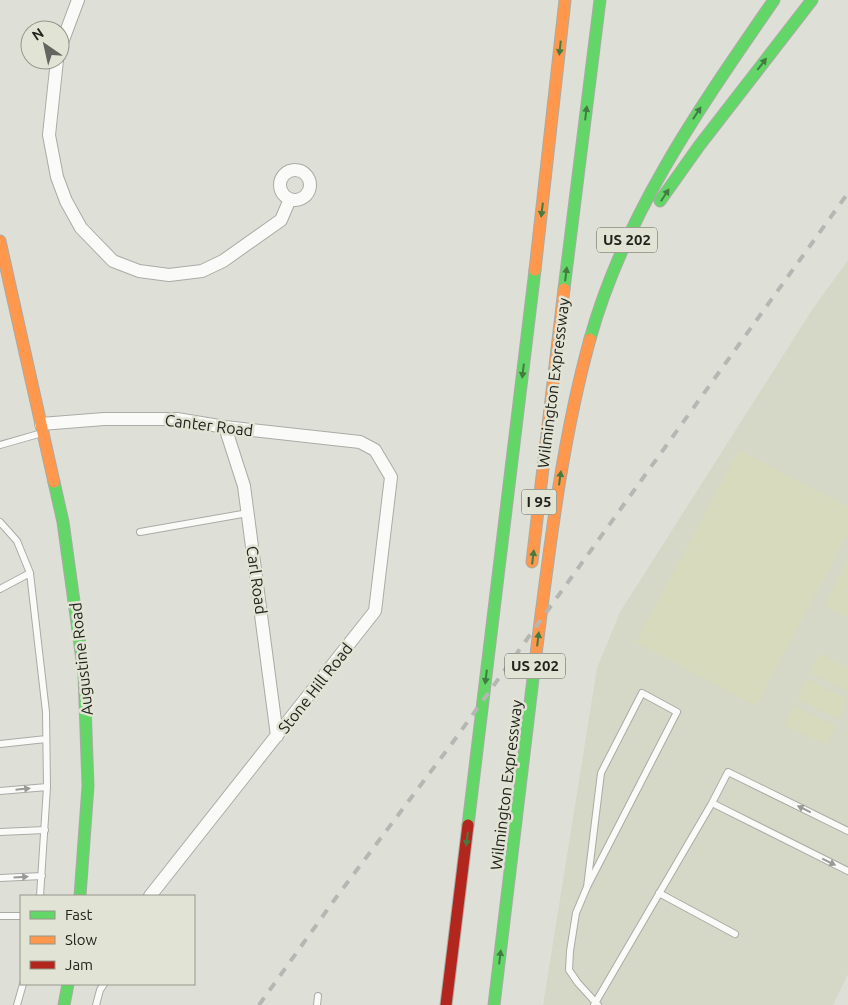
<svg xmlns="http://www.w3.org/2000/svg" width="848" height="1005" font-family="Ubuntu,sans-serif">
<rect width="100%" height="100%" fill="#dee0d8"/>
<path fill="#d5d7c7" d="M 848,260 L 848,974 L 833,1005 L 543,1005 L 597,668 L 620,612 L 812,310 Z"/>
<path fill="#d7dabd" d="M 739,450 L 848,507 L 848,534 L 756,706 L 636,642 Z
M 848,557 L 848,618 L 824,606 Z
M 819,653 L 848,667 L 848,691 L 810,673 Z
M 807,679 L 848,699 L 839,719 L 797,699 Z
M 794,706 L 836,726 L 827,745 L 784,725 Z"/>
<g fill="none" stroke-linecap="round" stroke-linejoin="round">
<g stroke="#aaaba5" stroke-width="8">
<path id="lane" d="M 0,445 L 42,433
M 0,522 L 17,541 L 30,573 L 46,712 L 47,787 L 40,896
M 140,532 L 248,513
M 0,589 L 30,573
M 0,744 L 46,739
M 0,791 L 47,787
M 848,831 L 728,772 L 712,803 L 848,871
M 0,832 L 45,830
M 0,878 L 42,876
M 587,887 L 677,712 L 642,693 L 601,773 L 587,887 L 576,913 L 570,951 L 569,970 L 578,983 L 598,1005
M 659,893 L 735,934
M 0,916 L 21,916
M 17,1005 L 23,984
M 96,1005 L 100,990 L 104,984
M 317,1005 L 318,996
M 594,1005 L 712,803"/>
</g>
<g stroke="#aaaba5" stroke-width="14">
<path id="street" d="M 60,48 L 78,0
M 57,60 L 49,135 L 57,177 L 66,201 L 81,228 L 113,261 L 139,271 L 169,275 L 202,271 L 223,261 L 281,220 L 290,199
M280 185a15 15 0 1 1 30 0a15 15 0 1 1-30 0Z
M 41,424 L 104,419 L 177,419 L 225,427 L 360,442 L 375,450 L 391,477 L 375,611 L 150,896
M 225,427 L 244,486 L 277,736"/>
</g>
<g stroke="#aaaba5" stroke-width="13">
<path id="fast" d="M 660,201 L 699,146 L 812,0
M 564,289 L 600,0
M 590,339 C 625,213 701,106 774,0
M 54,482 L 63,522 L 84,674 L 88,786 L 80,896
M 468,825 L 535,270
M 64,1005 L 68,984
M 494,1005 L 535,662"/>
</g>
<g stroke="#aaaba5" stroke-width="13">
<path id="slow" d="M 0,241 L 54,482
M 535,270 L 565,0
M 532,562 L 564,289
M 535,662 C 549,553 561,444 590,339"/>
</g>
<g stroke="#aaaba5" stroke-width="13">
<path id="jam" d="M 446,1005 L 468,825"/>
</g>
<use href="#lane" stroke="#fafaf9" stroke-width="6"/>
<use href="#street" stroke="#fafaf9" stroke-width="12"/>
<use href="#fast" stroke="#63d668" stroke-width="11"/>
<use href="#slow" stroke="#ff974d" stroke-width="11"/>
<use href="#jam" stroke="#b3261e" stroke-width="11"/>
<path stroke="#b6b6b4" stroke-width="4" stroke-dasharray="9 9" stroke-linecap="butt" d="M 259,1005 L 335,899 L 453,742 L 848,193"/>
</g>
<defs><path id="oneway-solid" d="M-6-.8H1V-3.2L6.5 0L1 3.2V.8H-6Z" transform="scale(1.25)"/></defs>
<g fill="#427c42">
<use href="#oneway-solid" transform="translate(560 48) rotate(96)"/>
<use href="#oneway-solid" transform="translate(762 64) rotate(-52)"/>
<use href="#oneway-solid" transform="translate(586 113) rotate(-83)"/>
<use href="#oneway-solid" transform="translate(697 113) rotate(-57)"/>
<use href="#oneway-solid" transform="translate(665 195) rotate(-57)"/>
<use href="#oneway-solid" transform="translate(542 210) rotate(97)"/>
<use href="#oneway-solid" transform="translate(566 274) rotate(-83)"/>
<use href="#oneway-solid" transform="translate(523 371) rotate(97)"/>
<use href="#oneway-solid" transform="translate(560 478) rotate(-82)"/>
<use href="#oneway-solid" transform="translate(533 557) rotate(-83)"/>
<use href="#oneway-solid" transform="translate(538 639) rotate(-83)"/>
<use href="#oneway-solid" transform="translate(486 677) rotate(97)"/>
<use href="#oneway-solid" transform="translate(467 839) rotate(97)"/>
<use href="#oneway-solid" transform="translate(500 957) rotate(-83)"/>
</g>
<g fill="#999996">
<use href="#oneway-solid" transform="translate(23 789) rotate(-6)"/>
<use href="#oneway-solid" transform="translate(804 809) rotate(-154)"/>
<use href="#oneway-solid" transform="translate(829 862) rotate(26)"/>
<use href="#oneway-solid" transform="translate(21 877) rotate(-4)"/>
</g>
<g text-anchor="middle" stroke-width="5" stroke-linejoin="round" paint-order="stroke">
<g fill="#e1e3d4" stroke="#5b5d54" stroke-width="1">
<rect x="597" y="227.5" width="60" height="25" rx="4"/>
<rect x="521.5" y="489.5" width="35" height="25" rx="4"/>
<rect x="505" y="653.5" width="60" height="25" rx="4"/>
</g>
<g font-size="15" font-weight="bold" fill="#22231d">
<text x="627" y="245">US 202</text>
<text x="539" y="507">I 95</text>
<text x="535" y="671">US 202</text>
</g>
<g font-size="16" fill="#22231d" stroke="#e1e3d4">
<text transform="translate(553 383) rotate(-83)" y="6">Wilmington Expressway</text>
<text transform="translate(209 425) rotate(7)" y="6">Canter Road</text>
<text transform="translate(257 580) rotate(82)" y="6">Carl Road</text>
<text transform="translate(81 659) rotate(-96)" y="6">Augustine Road</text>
<text transform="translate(315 688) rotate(-52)" y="6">Stone Hill Road</text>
<text transform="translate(506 785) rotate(-83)" y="6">Wilmington Expressway</text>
</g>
</g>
<rect x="20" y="895" width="175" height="90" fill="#e1e3d4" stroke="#95968b"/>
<rect x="30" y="911" width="25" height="8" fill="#63d668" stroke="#95968b"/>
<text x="65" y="920" font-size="15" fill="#22231d">Fast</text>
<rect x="30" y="936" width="25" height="8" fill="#ff974d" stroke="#95968b"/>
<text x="65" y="945" font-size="15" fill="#22231d">Slow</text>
<rect x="30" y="961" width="25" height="8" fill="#b3261e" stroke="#95968b"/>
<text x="65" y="970" font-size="15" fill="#22231d">Jam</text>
<g transform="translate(45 45) rotate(326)"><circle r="24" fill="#e1e3d4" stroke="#95968b"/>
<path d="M0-4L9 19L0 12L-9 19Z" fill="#64655e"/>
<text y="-8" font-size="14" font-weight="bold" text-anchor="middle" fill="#22231d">N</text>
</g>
</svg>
